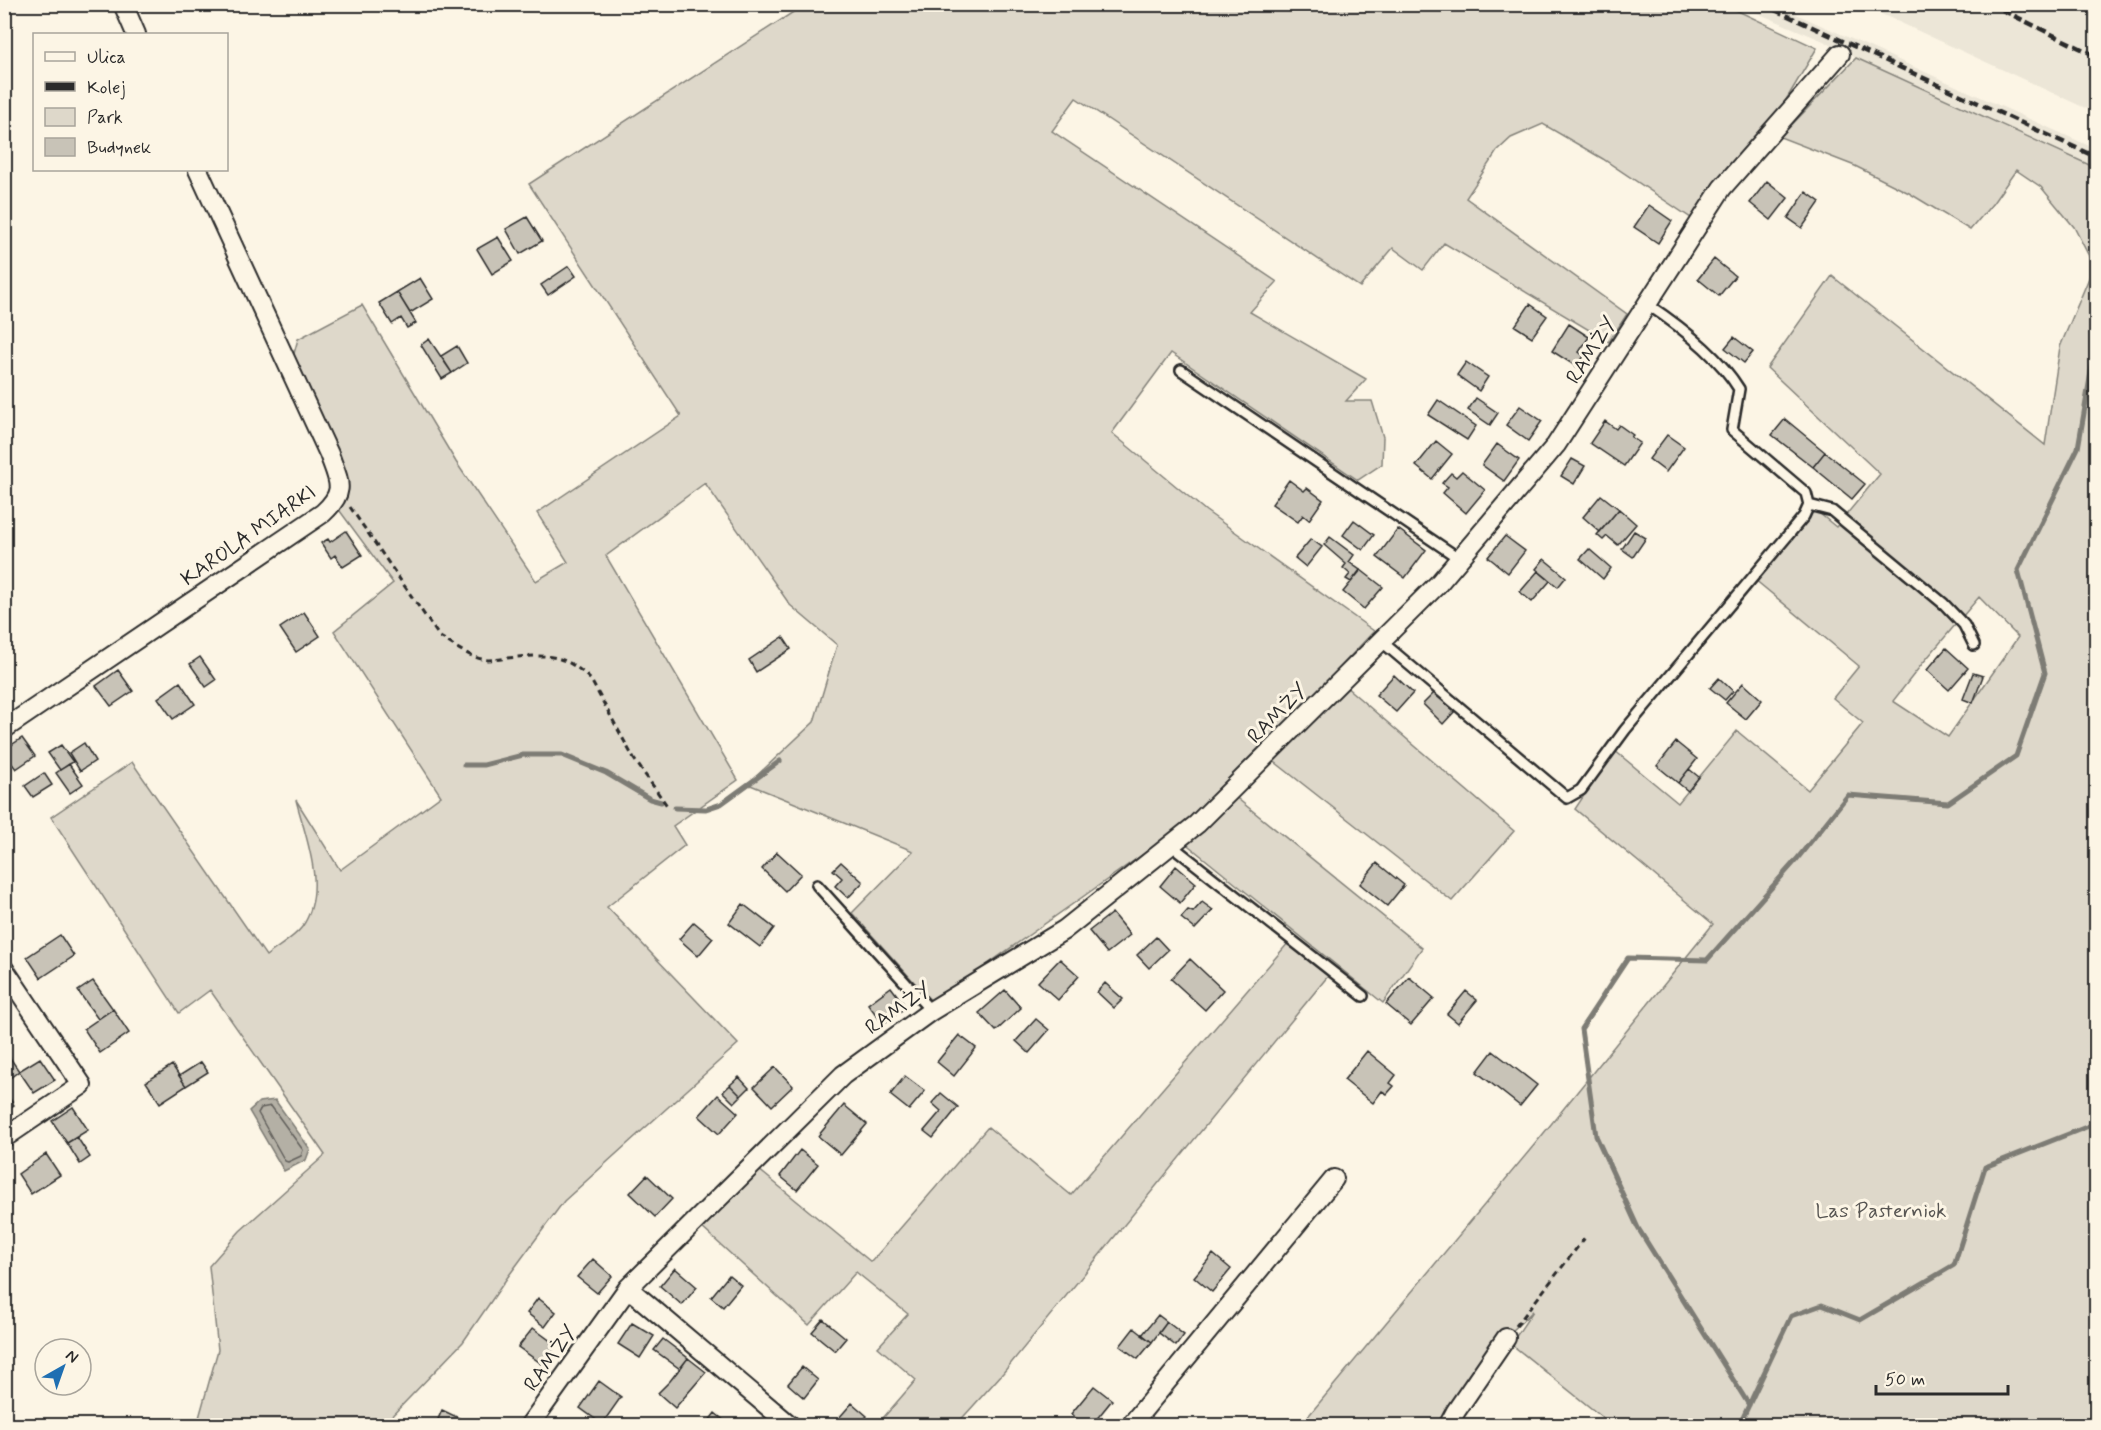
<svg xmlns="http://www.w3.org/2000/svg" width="2101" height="1430" font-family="Mynerve,sans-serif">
<rect width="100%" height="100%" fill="#fcf5e5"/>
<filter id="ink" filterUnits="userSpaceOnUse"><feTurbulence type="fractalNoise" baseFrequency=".0167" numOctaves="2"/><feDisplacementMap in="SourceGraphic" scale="12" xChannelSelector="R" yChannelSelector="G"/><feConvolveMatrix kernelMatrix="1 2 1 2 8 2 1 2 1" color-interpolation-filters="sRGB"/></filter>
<g filter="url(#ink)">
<path fill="#ece6d7" d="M 1738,5 L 1776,5 L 2096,149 L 2096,168 L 1856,58 L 1826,42 Z
M 1862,5 L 2096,5 L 2096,113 Z"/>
<path fill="#ded8ca" stroke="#84827a" stroke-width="1.5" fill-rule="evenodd" d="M 1723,4 L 1817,48 L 1777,115 L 1691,218 L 1603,159 L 1543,124 L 1511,138 L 1497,151 L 1466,198 L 1627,314 L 1609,342 L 1444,243 L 1423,270 L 1393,248 L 1360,287 L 1076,98 L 1052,131 L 1277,282 L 1250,312 L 1366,379 L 1346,401 L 1372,401 L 1383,437 L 1382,464 L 1358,480 L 1171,353 L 1112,433 L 1206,511 L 1374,631 L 1268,744 L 1194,818 L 933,1003 L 852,913 L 913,851 L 748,784 L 814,722 L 837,645 L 790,605 L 705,483 L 606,556 L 738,780 L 673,826 L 685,845 L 607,907 L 738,1044 L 564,1201 L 507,1278 L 463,1342 L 383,1425 L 197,1425 L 218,1350 L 209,1266 L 240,1231 L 325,1155 L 210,990 L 179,1013 L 51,817 L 132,762 L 266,956 C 277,947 294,938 302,927 C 328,890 306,839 296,800 L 340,870 L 441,796 L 334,631 L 393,583 L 337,507 L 346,497 L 333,452 L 293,357 L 298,339 L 362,305 L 456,462 L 536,581 L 568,562 L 537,513 L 681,416 L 529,184 L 804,5 Z
M 1856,58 L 2096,168 L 2096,1425 L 1612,1425 L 1511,1344 L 1533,1311 L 1481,1361 L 1446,1425 L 1300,1426 L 1535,1144 L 1713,924 L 1575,809 L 1614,750 L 1678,803 L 1737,731 L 1808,790 L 1863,723 L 1833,698 L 1859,666 L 1754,579 L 1814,509 L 1836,527 L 1880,474 L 1767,368 L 1832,276 L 2045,445 L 2060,347 L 2094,266 L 2074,227 L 2041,187 L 2016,170 L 1993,203 L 1970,230 L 1909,193 L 1855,166 L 1780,137 ZM 1979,597 L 2018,637 L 1948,737 L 1893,701 L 1922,664 Z
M 1345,686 L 1514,831 L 1452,901 L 1271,759 Z
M 1233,795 L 1422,948 L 1383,1003 L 1184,842 Z
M 1289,942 L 1328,976 L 1003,1373 L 956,1425 L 877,1425 L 916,1380 L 878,1347 L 908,1314 L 856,1272 L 809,1325 L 700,1226 L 758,1169 L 871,1262 L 988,1127 L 1071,1195 Z"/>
<path fill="#b4b0a5" stroke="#7d7b74" stroke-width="1.5" d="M 275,1100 L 310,1149 L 306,1160 L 284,1171 L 249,1111 L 259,1102 Z"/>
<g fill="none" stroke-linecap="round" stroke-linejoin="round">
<path stroke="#62605c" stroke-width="1.5" d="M 271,1106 L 303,1150 L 301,1156 L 288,1162 L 285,1161 L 258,1113 L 261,1108 Z"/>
<path stroke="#7d7b74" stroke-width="5" d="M 464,765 L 484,765 L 523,755 L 562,755 L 606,773 L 650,799 L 661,802
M 675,808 L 706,809 L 721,804 L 780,761
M 1749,1405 L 1638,1228 L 1596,1136 L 1581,1029 L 1628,958 L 1707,960 L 1797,859 L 1848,795 L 1948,803 L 2016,756 L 2045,673 L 2018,570 L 2078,448 L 2096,343
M 1739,1426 L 1791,1316 L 1822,1305 L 1860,1320 L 1954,1265 L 1985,1167 L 2094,1124 L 2096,1125"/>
</g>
<path fill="#c8c3b7" stroke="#2b2b2b" stroke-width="1.5" d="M 1767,181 L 1788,198 L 1771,220 L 1750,203 Z
M 1806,192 L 1820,202 L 1802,228 L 1788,218 Z
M 1649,205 L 1672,221 L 1658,243 L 1634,227 Z
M 527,217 L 542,241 L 520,254 L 506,229 Z
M 498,237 L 513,261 L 492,274 L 477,249 Z
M 1714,259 L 1735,276 L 1719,296 L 1698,279 Z
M 569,266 L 576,276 L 548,295 L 541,285 Z
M 420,278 L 433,299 L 410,313 L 397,292 Z
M 397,292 L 416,323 L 407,328 L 401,318 L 392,324 L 379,303 Z
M 1530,304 L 1547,316 L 1532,337 L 1515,326 Z
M 1569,324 L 1589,337 L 1579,352 L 1584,356 L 1577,367 L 1552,351 Z
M 1734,337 L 1753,352 L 1744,363 L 1725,348 Z
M 429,339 L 452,373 L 442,379 L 421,345 Z
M 457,346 L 467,363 L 452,373 L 441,356 Z
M 1466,362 L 1488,377 L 1479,391 L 1457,375 Z
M 1476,398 L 1498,413 L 1490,425 L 1468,410 Z
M 1438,400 L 1476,426 L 1467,440 L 1428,415 Z
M 1520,406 L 1542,421 L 1528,441 L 1506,425 Z
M 1785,419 L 1825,452 L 1813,467 L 1772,435 Z
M 1605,421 L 1616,429 L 1619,425 L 1633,435 L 1631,437 L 1640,443 L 1624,466 L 1590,443 Z
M 1667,435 L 1684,447 L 1666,472 L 1649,459 Z
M 1436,441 L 1452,454 L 1432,479 L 1416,466 Z
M 1497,444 L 1519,460 L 1504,481 L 1482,465 Z
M 1825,452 L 1865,484 L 1852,499 L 1813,467 Z
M 1572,459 L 1585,466 L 1574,484 L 1561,476 Z
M 1462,471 L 1485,490 L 1466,513 L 1443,493 L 1448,487 L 1442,483 L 1451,473 L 1456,477 Z
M 1289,480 L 1304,491 L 1307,488 L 1323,500 L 1309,520 L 1303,515 L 1298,522 L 1272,504 Z
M 1601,495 L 1619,509 L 1600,532 L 1583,517 Z
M 1619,509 L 1636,524 L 1618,545 L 1607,536 L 1603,540 L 1597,535 Z
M 1354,520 L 1374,535 L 1363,550 L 1343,535 Z
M 1398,529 L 1426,550 L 1405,578 L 1377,557 Z
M 346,531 L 362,555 L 343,567 L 335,555 L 331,558 L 321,543 L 328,539 L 330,542 Z
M 1634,531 L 1646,538 L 1633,557 L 1622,549 Z
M 1505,536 L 1525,551 L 1508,573 L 1488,557 Z
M 1330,537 L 1354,555 L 1349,562 L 1360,570 L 1351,582 L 1346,579 L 1350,574 L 1343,568 L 1346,564 L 1324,545 Z
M 1311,539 L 1322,547 L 1306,567 L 1295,558 Z
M 1589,549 L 1611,568 L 1603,579 L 1580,559 Z
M 1544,559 L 1566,577 L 1558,587 L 1536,569 Z
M 1361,570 L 1383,587 L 1364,609 L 1343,592 Z
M 1538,571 L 1550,581 L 1532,602 L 1520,592 Z
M 304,612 L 320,636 L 296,652 L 280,628 Z
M 783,637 L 791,649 L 756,672 L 749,660 Z
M 1946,648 L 1968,668 L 1949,690 L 1927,670 Z
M 200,657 L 216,680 L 206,687 L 190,664 Z
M 118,670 L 133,691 L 111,706 L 96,686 Z
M 1973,673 L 1983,676 L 1973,703 L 1963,699 Z
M 1394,675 L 1413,693 L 1396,712 L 1376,695 Z
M 1719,678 L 1733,691 L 1725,700 L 1710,688 Z
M 180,682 L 195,704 L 173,719 L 158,698 Z
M 1743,683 L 1762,700 L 1746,719 L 1726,703 Z
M 1435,692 L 1455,711 L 1443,724 L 1423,704 Z
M 22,738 L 35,756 L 16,769 L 4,753 L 4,750 Z
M 1676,742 L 1697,759 L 1678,783 L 1657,766 Z
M 84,743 L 95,761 L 80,771 L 69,753 Z
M 61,745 L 73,762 L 60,770 L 48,753 Z
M 69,764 L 83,784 L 70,793 L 56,773 Z
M 1689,769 L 1699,777 L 1688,791 L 1678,783 Z
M 44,773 L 52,785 L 33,797 L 25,786 Z
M 777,852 L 801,874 L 785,891 L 762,869 Z
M 841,862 L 863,882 L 848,898 L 835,886 L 842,878 L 833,870 Z
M 1377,863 L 1404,885 L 1387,906 L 1360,884 Z
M 1176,866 L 1196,883 L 1180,903 L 1160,886 Z
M 1202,902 L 1213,910 L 1195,929 L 1181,918 L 1188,910 L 1193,912 Z
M 743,904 L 774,928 L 760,947 L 729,923 Z
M 1112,913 L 1130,935 L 1107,953 L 1089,931 Z
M 694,922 L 713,938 L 698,956 L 679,939 Z
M 60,935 L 74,956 L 41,978 L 27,957 Z
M 1156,937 L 1168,950 L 1149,968 L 1137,955 Z
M 1060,959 L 1079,976 L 1058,1000 L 1038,982 Z
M 1190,959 L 1223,990 L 1205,1010 L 1171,979 Z
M 1409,977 L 1434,998 L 1411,1025 L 1386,1004 Z
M 93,981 L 113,1009 L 98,1019 L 78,991 Z
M 1105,983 L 1123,999 L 1114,1008 L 1097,992 Z
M 891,987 L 906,1007 L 883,1024 L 868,1004 Z
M 1005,990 L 1021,1008 L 996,1031 L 979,1013 Z
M 1466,991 L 1477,1000 L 1458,1023 L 1447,1014 Z
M 113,1009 L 129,1033 L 100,1053 L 84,1029 Z
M 1036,1019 L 1049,1030 L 1029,1053 L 1016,1041 Z
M 959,1035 L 976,1048 L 954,1076 L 937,1062 Z
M 4,1049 L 19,1071 L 10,1078 L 4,1070 Z
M 1367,1051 L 1396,1075 L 1390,1083 L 1394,1086 L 1387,1094 L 1382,1091 L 1373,1103 L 1344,1080 Z
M 1493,1051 L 1537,1085 L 1520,1106 L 1477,1072 Z
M 40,1058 L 55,1080 L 34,1093 L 19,1071 Z
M 201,1062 L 208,1072 L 186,1086 L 179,1076 Z
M 172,1065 L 186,1086 L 160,1103 L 146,1082 Z
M 775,1067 L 793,1086 L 772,1106 L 754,1087 Z
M 905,1076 L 925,1091 L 909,1110 L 890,1095 Z
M 739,1077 L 749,1088 L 741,1096 L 730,1085 Z
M 730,1085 L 741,1096 L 734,1103 L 723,1092 Z
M 4,1090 L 14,1105 L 4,1112 Z
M 941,1093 L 958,1107 L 933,1138 L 924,1131 L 941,1111 L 932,1103 Z
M 718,1095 L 738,1113 L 719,1134 L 699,1116 Z
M 844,1105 L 867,1124 L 841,1155 L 818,1136 Z
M 73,1107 L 88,1130 L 67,1143 L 52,1121 Z
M 77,1137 L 90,1157 L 80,1164 L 67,1143 Z
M 800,1150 L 818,1164 L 797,1190 L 780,1176 Z
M 46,1154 L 60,1175 L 31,1194 L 18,1174 Z
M 647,1175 L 672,1199 L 655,1217 L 630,1193 Z
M 1213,1254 L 1231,1269 L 1212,1292 L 1194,1277 Z
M 593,1259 L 612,1276 L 597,1293 L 577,1277 Z
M 675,1268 L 697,1287 L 682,1305 L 660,1286 Z
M 729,1275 L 741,1285 L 723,1307 L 711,1297 Z
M 538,1298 L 556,1312 L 545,1327 L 527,1313 Z
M 1158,1315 L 1167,1322 L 1152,1342 L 1142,1335 Z
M 823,1319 L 846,1338 L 835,1351 L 812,1332 Z
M 1167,1322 L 1184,1335 L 1176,1346 L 1159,1333 Z
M 632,1323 L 654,1336 L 640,1358 L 618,1344 Z
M 533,1328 L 556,1345 L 542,1364 L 518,1347 Z
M 1134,1328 L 1152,1342 L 1138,1359 L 1120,1346 Z
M 663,1339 L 688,1358 L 680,1369 L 654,1350 Z
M 688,1358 L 706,1372 L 675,1408 L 658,1393 L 670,1381 Z
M 802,1367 L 818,1380 L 804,1398 L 788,1384 Z
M 599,1381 L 621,1397 L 602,1424 L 580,1408 Z
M 1094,1386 L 1112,1400 L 1091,1426 L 1085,1426 L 1071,1414 Z
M 852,1403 L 867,1416 L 858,1426 L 845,1426 L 838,1419 Z
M 442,1410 L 461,1419 L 458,1426 L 435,1426 Z
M 715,1413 L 731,1426 L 705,1426 Z"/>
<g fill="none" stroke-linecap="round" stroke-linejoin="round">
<g stroke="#2b2b2b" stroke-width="14">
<path id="service" d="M 1181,370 L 1460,559
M 1809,505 L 1832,511 L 1944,604 L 1964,625 L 1974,645
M 1381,641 L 1567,798 L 1581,790 L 1625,730 L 1804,516 L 1809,505 L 1806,493 L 1732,430 L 1739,389 C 1719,356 1680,326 1647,304
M 1171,845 L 1363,996
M 817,885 L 931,1011"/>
</g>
<g stroke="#2b2b2b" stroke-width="22">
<path id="minor" d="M 123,4 L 136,34
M 4,729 L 323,513 C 347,491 339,482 329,454 L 198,170
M 4,969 L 82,1085 L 4,1138
M 628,1288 L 791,1426
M 529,1426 L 628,1288 L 843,1075 L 931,1011 L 1064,930 L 1197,824 L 1439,583 L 1556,445 L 1722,188 L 1840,54
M 1130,1426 L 1334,1179
M 1448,1426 L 1456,1411 L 1506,1338"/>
</g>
<path stroke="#2b2b2b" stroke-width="3" stroke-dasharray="6 4.5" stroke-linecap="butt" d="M 350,507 L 439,636 C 453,645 471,659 488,660 C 494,660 501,659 507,658 C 543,655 563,651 591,680 L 634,759 L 668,807
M 1516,1326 L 1587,1235"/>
<use href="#service" stroke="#fcf5e5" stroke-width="9"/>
<use href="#minor" stroke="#fcf5e5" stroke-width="18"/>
<path stroke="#2b2b2b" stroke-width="4.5" stroke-dasharray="9 4.5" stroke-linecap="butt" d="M 1762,4 L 2096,157
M 1990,4 L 2096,56
M 2096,4 L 2096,5"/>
</g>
</g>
<g text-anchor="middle" stroke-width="6" stroke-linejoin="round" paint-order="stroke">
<g font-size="21" fill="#2b2b2b" stroke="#fcf5e5">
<text transform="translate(1591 350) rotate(-57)" y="7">RAMŻY</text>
<text transform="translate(248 535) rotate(-35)" y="7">KAROLA MIARKI</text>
<text transform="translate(1277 713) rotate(-45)" y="7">RAMŻY</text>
<text transform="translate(898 1008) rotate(-35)" y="7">RAMŻY</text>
<text transform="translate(550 1358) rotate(-54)" y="7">RAMŻY</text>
</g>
<g font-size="21" fill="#585653" stroke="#fcf5e5">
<text x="1881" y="1217">Las Pasterniok</text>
</g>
</g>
<rect width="2101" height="1430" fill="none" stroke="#fcf5e5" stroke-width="24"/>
<rect x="12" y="12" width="2077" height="1406" fill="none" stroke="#2b2b2b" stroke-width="2" filter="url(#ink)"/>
<rect x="33" y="33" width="195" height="138" fill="#fcf5e5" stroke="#a8a49b" stroke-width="1.5"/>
<rect x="45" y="52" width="30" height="9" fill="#fcf5e5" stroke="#a8a49b" stroke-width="1.5"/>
<text x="87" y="63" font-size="18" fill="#2b2b2b">Ulica</text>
<rect x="45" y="82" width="30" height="9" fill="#2b2b2b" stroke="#a8a49b" stroke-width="1.5"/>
<text x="87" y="93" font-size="18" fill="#2b2b2b">Kolej</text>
<rect x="45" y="108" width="30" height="18" fill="#ded8ca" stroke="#a8a49b" stroke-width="1.5"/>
<text x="87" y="123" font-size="18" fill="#2b2b2b">Park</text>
<rect x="45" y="138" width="30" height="18" fill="#c8c3b7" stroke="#a8a49b" stroke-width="1.5"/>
<text x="87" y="153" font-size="18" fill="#2b2b2b">Budynek</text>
<g transform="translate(63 1367) rotate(40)"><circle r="28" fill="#fcf5e5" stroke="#a8a49b" stroke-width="1.5"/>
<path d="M0-4.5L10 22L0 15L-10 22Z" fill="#1f6fb2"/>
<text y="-9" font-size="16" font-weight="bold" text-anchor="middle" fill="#2b2b2b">N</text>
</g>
<path d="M1876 1385v9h132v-9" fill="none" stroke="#2b2b2b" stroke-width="3"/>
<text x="1885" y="1385" font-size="18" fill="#2b2b2b" stroke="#fcf5e5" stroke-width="4.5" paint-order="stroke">50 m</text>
</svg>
